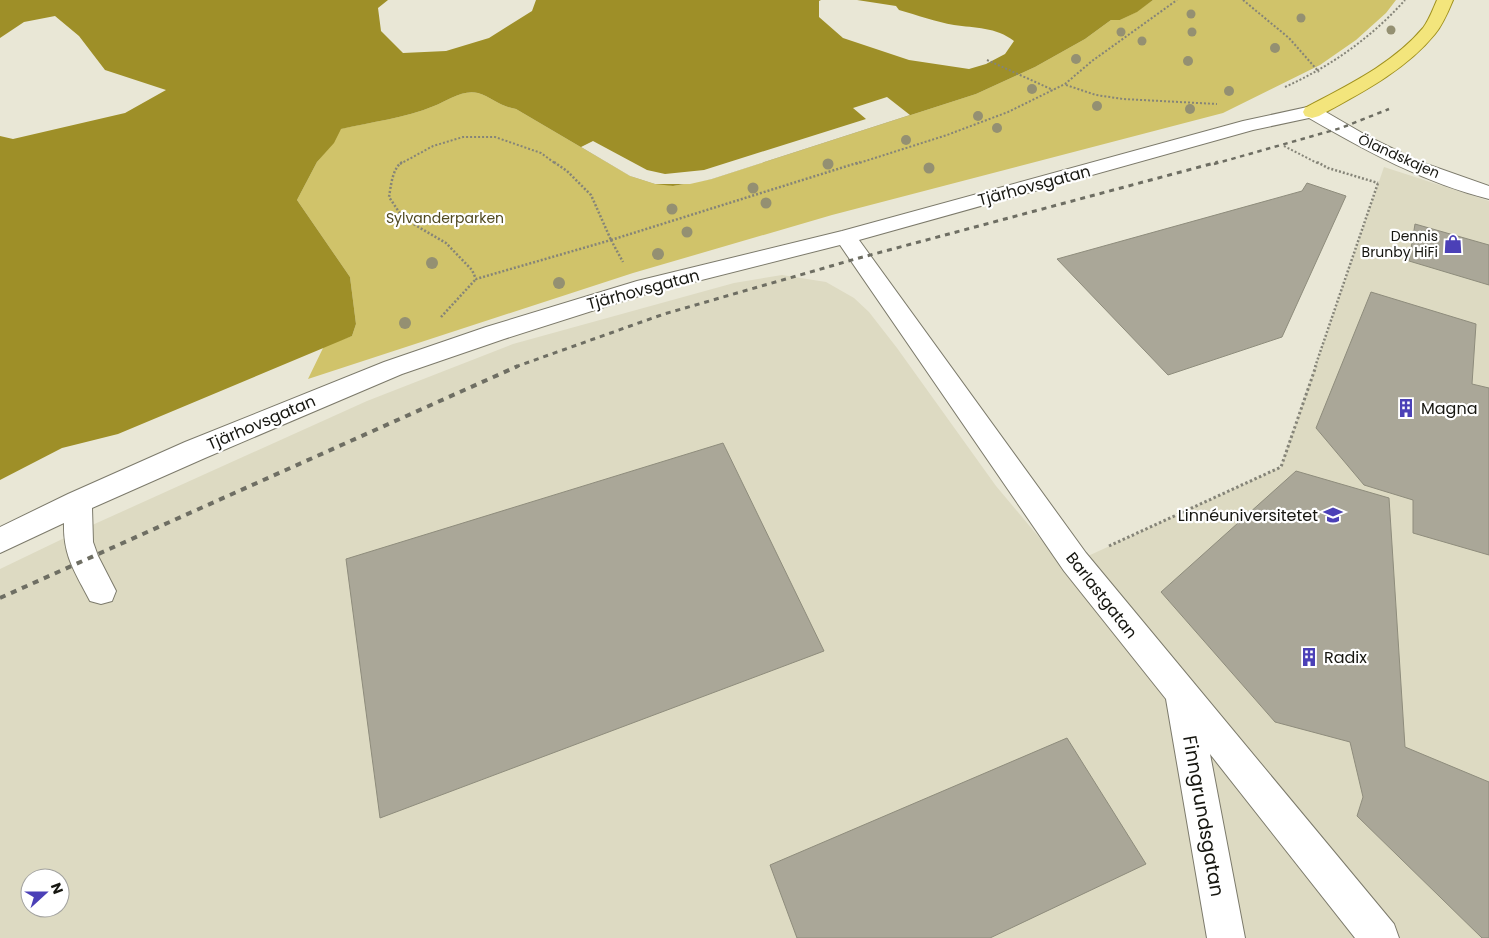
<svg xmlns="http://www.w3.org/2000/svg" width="1489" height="938" font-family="Poppins,sans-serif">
<rect width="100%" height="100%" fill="#e9e7d6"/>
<path fill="#dddac2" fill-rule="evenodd" d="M 1384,167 L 1489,201 L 1489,938 L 0,938 L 0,569 L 79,531 L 367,401 L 513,344 L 734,283 L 782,275 L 826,282 L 854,298 L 869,312 L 897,348 L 996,486 L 1286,832 L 1075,562 L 1281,467 ZM 30,878 L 60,878 L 60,908 L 30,908 Z"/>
<path fill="#d0c36a" d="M 1153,0 L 1396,0 L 1386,13 L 1356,40 L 1320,65 L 1223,113 L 832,215 L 633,273 L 308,379 L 324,346 L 352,336 L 356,324 L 350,277 L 297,200 L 317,162 L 333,143 L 340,129 C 371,122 405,118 434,106 C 447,101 463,89 478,93 C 492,97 498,106 516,109 L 630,176 L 673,186 L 712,179 L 976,94 L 1035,67 L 1085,39 L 1111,20 L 1120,20 L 1136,12 Z"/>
<path fill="#9e8f28" d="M 0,0 L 388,0 L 378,8 L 381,31 L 403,53 L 446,51 L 489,38 L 532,11 L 536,0 L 821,0 L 819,1 L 819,17 L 843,38 L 909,60 L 969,69 L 986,64 L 1005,54 L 1014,41 C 996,27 975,28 954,25 C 936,22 917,15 899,10 L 896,6 L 857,0 L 1153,0 L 1137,12 L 1120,20 L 1111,20 L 1085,39 L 1035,67 L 976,94 L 712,179 L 673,186 L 655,184 L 630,176 L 516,109 C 498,106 492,97 478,93 C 463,89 447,101 434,106 C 405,118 371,122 341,129 L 334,143 L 317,162 L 297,200 L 350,277 L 356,324 L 352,336 L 118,434 L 62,448 L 0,480 L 0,136 L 13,139 L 125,113 L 166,90 L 105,70 L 79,36 L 55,16 L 24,22 L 0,38 Z"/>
<path fill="#e9e7d6" d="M 887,97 L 910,115 L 712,179 L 690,184 L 655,184 L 630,176 L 581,147 L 593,141 L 647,170 L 665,174 L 704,170 L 866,119 L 853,108 Z"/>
<path fill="#aaa798" stroke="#8e8c7c" d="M 1307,183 L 1346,196 L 1282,337 L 1168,375 L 1057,259 L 1302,191 Z
M 1415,224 L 1489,245 L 1489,285 L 1409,261 Z
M 1371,292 L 1476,324 L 1472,384 L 1489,388 L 1489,555 L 1413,533 L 1413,500 L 1364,485 L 1316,428 Z
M 723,443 L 824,651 L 380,818 L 346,559 Z
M 1296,471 L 1389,498 L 1405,747 L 1489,782 L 1489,938 L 1482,938 L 1357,816 L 1363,797 L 1350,742 L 1275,722 L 1161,592 Z
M 1067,738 L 1146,864 L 990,938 L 797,938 L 770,865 Z"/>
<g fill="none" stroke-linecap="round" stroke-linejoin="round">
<g stroke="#7c7a6b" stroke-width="2">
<path id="minor" d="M 1312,106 L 1319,108 L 1369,137 L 1418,161 L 1489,186 L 1489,199 C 1425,183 1366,151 1309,118 L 1253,130 L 859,240 L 1086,553 L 1394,924 L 1399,938 L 1355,938 L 1210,754 L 1245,938 L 1207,938 L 1166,699 L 1064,571 L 840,245 L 642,295 L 504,339 L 402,374 L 205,458 L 92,508 L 93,542 L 98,556 L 116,591 L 112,601 L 101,604 L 90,601 C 75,572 63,556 64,523 L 0,553 L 0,527 L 68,494 L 185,442 L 384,362 L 486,327 L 637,281 L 842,231 L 1243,121 Z"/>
</g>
<g stroke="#a0911e" stroke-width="2">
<path id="major" d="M 1437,0 L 1453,0 C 1448,12 1443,24 1435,34 C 1405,71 1359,94 1319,116 L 1312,118 L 1305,116 L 1303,112 L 1305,108 C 1346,86 1393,64 1423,28 C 1429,20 1433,9 1437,0 Z"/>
</g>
<path stroke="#858478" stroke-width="2" stroke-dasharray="2 2" stroke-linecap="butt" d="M 1243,0 L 1289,38 L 1319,72
M 987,60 L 1053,90
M 1066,85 L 1096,95 L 1123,99 L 1217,104
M 1285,87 C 1331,66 1371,38 1405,0
M 1284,146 L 1319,164
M 400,164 L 433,146 L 463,137 L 495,137 L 541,153 L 556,164
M 856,164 L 947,135 L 1008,112 L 1065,84 L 1092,61 L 1177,0"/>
<path stroke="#858478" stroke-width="2.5" stroke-dasharray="2 2" stroke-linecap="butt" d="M 402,162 C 392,169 391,186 389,197 L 403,218 L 446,243 L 472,270 L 476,279 L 611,240
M 554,162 L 567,171 L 591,195 L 611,240
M 1317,162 L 1328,168 L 1378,183
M 611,240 L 623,262
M 611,240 L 860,162
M 441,317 L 476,279
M 1315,367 L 1378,183"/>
<path stroke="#858478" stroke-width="3" stroke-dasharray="2.5 2.5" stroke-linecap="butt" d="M 1109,546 L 1281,467 L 1316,366"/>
<use href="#minor" fill="#fff" fill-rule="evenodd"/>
<use href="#major" fill="#f3e57c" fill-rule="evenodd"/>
<path stroke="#6e6e63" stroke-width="2.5" stroke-dasharray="4.5 4.5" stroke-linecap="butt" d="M 1214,164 L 1341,128 L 1389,109"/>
<path stroke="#6e6e63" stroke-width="3" stroke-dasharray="5 5" stroke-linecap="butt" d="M 515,367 L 664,314 L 859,258 L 1218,162"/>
<path stroke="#6e6e63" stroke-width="4" stroke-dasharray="6 6" stroke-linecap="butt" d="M 0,598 L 518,366"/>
</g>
<g fill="#949072">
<circle cx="1191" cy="14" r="4.5"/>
<circle cx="1301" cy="18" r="4.5"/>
<circle cx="1391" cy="30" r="4.5"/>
<circle cx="1121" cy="32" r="4.5"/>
<circle cx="1192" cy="32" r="4.5"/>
<circle cx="1142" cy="41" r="4.5"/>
<circle cx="1275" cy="48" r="5"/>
<circle cx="1076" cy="59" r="5"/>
<circle cx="1188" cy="61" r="5"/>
<circle cx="1032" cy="89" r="5"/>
<circle cx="1229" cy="91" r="5"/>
<circle cx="1097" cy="106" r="5"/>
<circle cx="1190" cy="109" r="5"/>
<circle cx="978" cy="116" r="5"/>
<circle cx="997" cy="128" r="5"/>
<circle cx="906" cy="140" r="5"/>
<circle cx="828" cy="164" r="5.5"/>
<circle cx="929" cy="168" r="5.5"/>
<circle cx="753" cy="188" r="5.5"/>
<circle cx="766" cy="203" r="5.5"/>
<circle cx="672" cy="209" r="5.5"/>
<circle cx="687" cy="232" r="5.5"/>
<circle cx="658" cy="254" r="6"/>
<circle cx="432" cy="263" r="6"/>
<circle cx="559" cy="283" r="6"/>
<circle cx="405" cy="323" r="6"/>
</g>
<defs>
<g id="shop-bare" transform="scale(1.5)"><path d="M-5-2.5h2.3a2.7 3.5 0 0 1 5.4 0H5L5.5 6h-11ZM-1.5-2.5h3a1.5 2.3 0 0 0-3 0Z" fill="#4b40b7" stroke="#fff" stroke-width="2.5" paint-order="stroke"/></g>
<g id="building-bare" transform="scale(1.5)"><path d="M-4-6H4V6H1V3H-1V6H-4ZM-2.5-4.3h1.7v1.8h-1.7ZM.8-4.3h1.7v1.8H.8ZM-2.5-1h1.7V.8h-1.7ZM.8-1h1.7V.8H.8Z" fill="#4b40b7" stroke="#fff" stroke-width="2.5" paint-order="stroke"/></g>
<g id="university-bare" transform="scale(1.5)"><path d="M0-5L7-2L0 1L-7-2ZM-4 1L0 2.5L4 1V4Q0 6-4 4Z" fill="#4b40b7" stroke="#fff" stroke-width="2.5" paint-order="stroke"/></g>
</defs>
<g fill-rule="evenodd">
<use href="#shop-bare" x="1453" y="244"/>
<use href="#building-bare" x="1406" y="408"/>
<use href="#university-bare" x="1333" y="515"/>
<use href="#building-bare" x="1309" y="657"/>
</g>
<g text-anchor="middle" stroke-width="4.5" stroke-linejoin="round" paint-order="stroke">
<g font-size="14" fill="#161610" stroke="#fff">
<text transform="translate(1399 156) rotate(24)" y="5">Ölandskajen</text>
</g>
<g font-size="14" fill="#4f4920" stroke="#fff">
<text x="445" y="223">Sylvanderparken</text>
</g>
<g font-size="14" fill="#161610" stroke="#fff" text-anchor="end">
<text x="1438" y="241">Dennis<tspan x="1438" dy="16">Brunby HiFi</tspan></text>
</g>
<g font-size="16" fill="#161610" stroke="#fff">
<text transform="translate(1034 185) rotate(-15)" y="6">Tjärhovsgatan</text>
<text transform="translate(643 289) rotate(-15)" y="6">Tjärhovsgatan</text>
<text transform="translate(261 422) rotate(-23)" y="6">Tjärhovsgatan</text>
<text transform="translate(1102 595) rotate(52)" y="6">Barlastgatan</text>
</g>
<g font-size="16" fill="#161610" stroke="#fff" text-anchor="start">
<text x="1421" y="414">Magna</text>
<text x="1318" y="521" text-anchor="end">Linnéuniversitetet</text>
<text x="1324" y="663">Radix</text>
</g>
<g font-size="19" fill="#161610" stroke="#fff">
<text transform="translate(1204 816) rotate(80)" y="7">Finngrundsgatan</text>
</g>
</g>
<g transform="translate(45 893) rotate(69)"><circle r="24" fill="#ffffff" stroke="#a2a29f"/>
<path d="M0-4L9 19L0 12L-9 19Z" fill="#4b40b7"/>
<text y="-8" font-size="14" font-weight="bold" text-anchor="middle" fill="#161610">N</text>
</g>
</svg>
